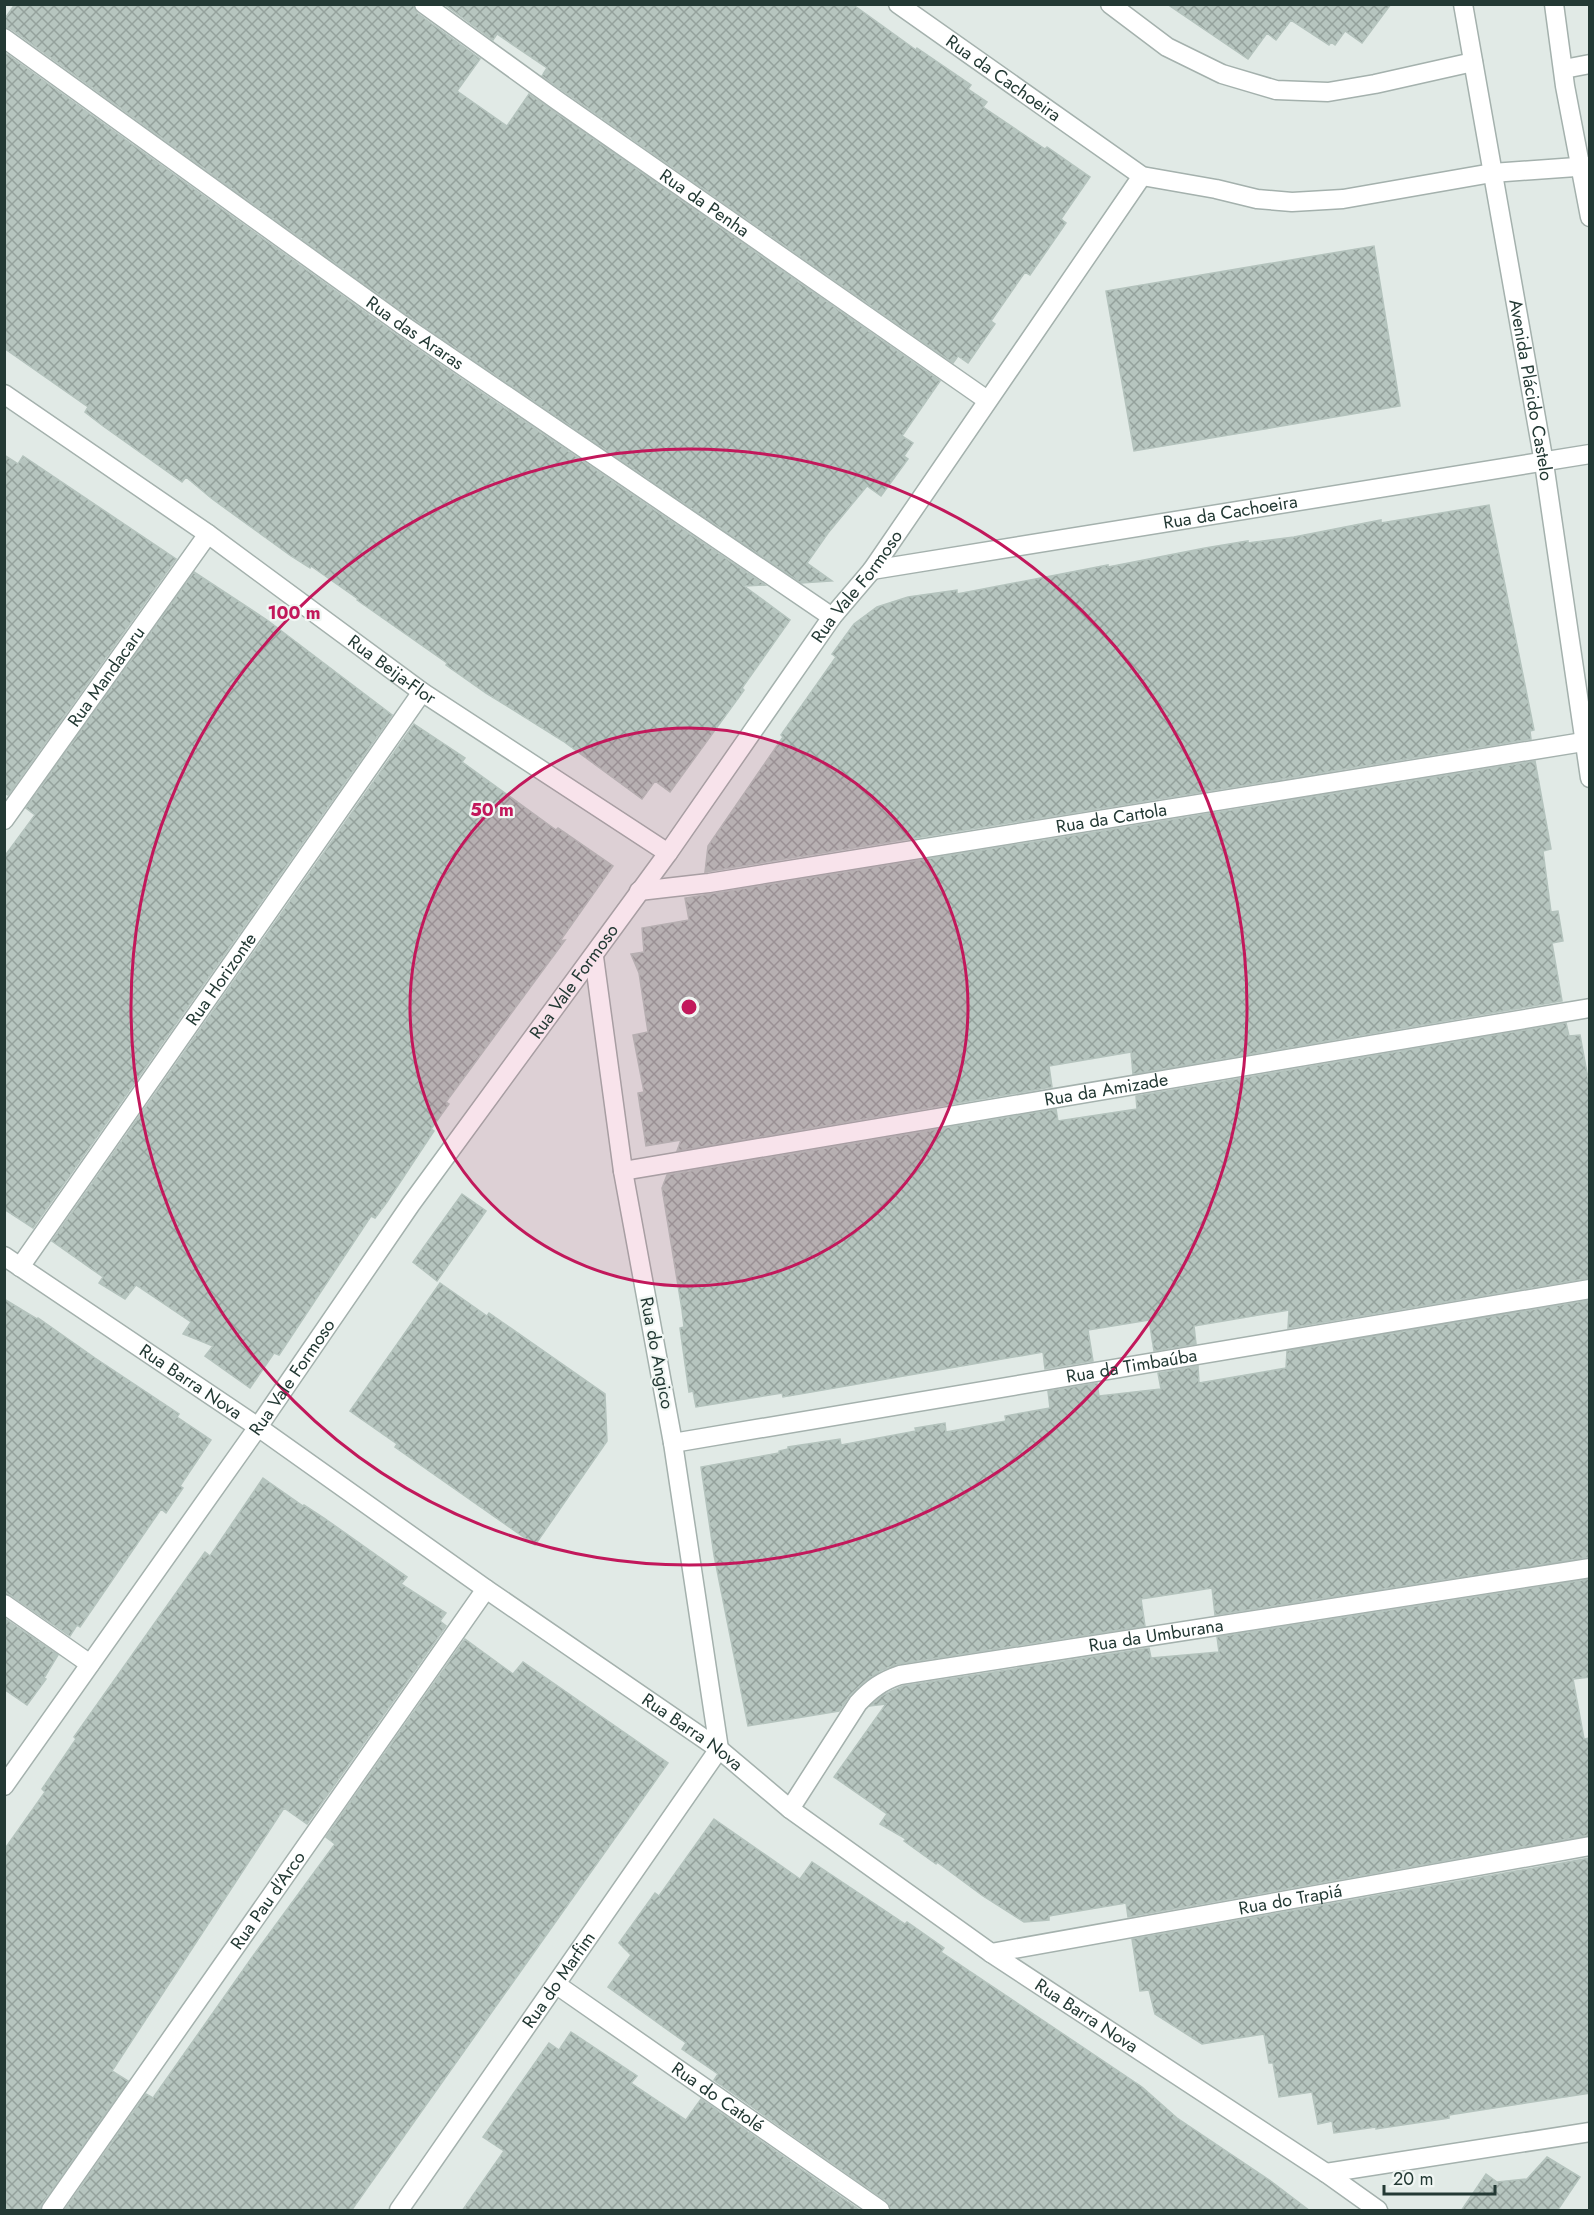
<svg xmlns="http://www.w3.org/2000/svg" width="1594" height="2215" font-family="Jost,sans-serif">
<defs>
<pattern id="building-cross-hatch" width="8" height="8" patternUnits="userSpaceOnUse" patternTransform="scale(1.5)"><rect width="8" height="8" fill="#b6c5bf"/><path d="M0 0l8 8M0 8l8-8" fill="none" stroke="#94a19c"/></pattern>
</defs>
<rect width="100%" height="100%" fill="#e1eae6"/>
<path fill="url(#building-cross-hatch)" stroke="#b4c3bd" stroke-width="1.5" d="M 15,4 L 413,4 L 417,13 L 480,59 L 457,91 L 507,126 L 529,94 L 940,381 L 902,436 L 913,443 L 904,456 L 908,459 L 881,496 L 867,486 L 828,533 L 807,563 L 832,581 L 801,583 L 407,315 L 11,29 L 4,27 L 4,20 Z
M 444,4 L 852,4 L 916,50 L 917,48 L 971,85 L 968,89 L 987,102 L 983,107 L 1045,149 L 1047,147 L 1090,177 L 1061,219 L 1066,223 L 1030,275 L 1025,272 L 991,321 L 995,324 L 968,363 L 958,356 L 953,363 L 542,76 L 547,68 L 497,34 L 493,40 Z
M 1167,4 L 1391,4 L 1362,43 L 1345,31 L 1335,45 L 1331,42 L 1329,45 L 1291,20 L 1276,40 L 1267,33 L 1248,59 Z
M 4,52 L 394,333 L 765,585 L 744,586 L 790,620 L 742,688 L 744,690 L 670,792 L 655,781 L 642,799 L 563,741 L 486,693 L 446,665 L 447,663 L 357,600 L 358,599 L 311,566 L 310,568 L 291,556 L 211,498 L 186,477 L 182,482 L 103,426 L 85,412 L 88,407 L 4,348 Z
M 1374,246 L 1400,406 L 1134,451 L 1106,291 Z
M 4,455 L 18,464 L 23,456 L 176,559 L 8,795 L 4,793 Z
M 1489,505 L 1534,730 L 1530,731 L 1531,739 L 705,872 L 708,846 L 783,737 L 781,735 L 836,657 L 832,654 L 854,624 L 877,607 L 908,597 L 957,590 L 957,594 L 1108,565 L 1108,567 L 1205,548 L 1248,541 L 1248,543 L 1294,537 L 1381,520 L 1381,523 Z
M 194,572 L 267,620 L 392,715 L 33,1228 L 4,1209 L 4,857 L 35,815 L 26,808 Z
M 414,724 L 465,758 L 462,762 L 556,830 L 558,828 L 613,866 L 560,941 L 565,940 L 446,1102 L 449,1104 L 431,1129 L 434,1131 L 387,1202 L 375,1218 L 371,1216 L 279,1355 L 274,1353 L 250,1388 L 205,1356 L 213,1346 L 183,1334 L 191,1322 L 136,1285 L 125,1299 L 99,1283 L 103,1277 L 52,1241 Z
M 1535,761 L 1551,849 L 1543,851 L 1551,912 L 1558,911 L 1563,941 L 1552,943 L 1562,1001 L 1133,1074 L 1131,1052 L 1049,1066 L 1052,1087 L 677,1151 L 681,1140 L 646,1146 L 638,1093 L 644,1092 L 633,1035 L 648,1032 L 639,973 L 631,954 L 644,952 L 642,928 L 689,920 L 685,898 Z
M 1566,1023 L 1569,1036 L 1580,1035 L 1590,1089 L 1590,1278 L 1288,1328 L 1289,1310 L 1194,1326 L 1196,1344 L 1154,1351 L 1149,1320 L 1088,1330 L 1093,1361 L 1045,1369 L 1043,1352 L 783,1397 L 782,1393 L 696,1407 L 693,1391 L 689,1392 L 680,1328 L 684,1327 L 682,1310 L 662,1188 L 667,1175 L 1056,1109 L 1058,1121 L 1137,1109 L 1136,1096 Z
M 462,1194 L 486,1211 L 437,1281 L 413,1262 Z
M 440,1283 L 487,1316 L 489,1313 L 605,1394 L 607,1441 L 535,1545 L 395,1447 L 397,1444 L 350,1411 Z
M 4,1299 L 37,1319 L 38,1318 L 95,1358 L 179,1414 L 177,1417 L 211,1440 L 180,1486 L 183,1488 L 166,1513 L 161,1509 L 80,1627 L 77,1625 L 70,1636 L 10,1595 L 4,1593 Z
M 1590,1300 L 1590,1557 L 1215,1615 L 1212,1588 L 1141,1599 L 1145,1626 L 898,1664 L 882,1670 L 865,1681 L 850,1695 L 839,1711 L 748,1726 L 714,1555 L 701,1467 L 779,1453 L 779,1451 L 788,1449 L 788,1447 L 840,1439 L 841,1445 L 916,1431 L 915,1428 L 945,1423 L 946,1432 L 1006,1421 L 1005,1416 L 1050,1408 L 1048,1391 L 1097,1383 L 1099,1396 L 1161,1389 L 1158,1373 L 1198,1366 L 1199,1383 L 1286,1368 L 1287,1351 Z
M 263,1478 L 303,1506 L 304,1505 L 324,1518 L 407,1577 L 401,1584 L 446,1613 L 440,1621 L 446,1626 L 307,1824 L 284,1808 L 112,2071 L 128,2081 L 42,2204 L 40,2211 L 4,2211 L 4,1850 L 45,1792 L 42,1789 L 76,1739 L 74,1737 L 205,1552 L 210,1556 Z
M 1590,1579 L 1590,1677 L 1573,1679 L 1584,1739 L 1590,1738 L 1590,1835 L 1128,1917 L 1126,1903 L 1049,1916 L 1049,1920 L 1024,1922 L 983,1896 L 937,1862 L 936,1864 L 904,1841 L 906,1839 L 880,1824 L 887,1814 L 834,1777 L 886,1704 L 870,1706 L 883,1695 L 903,1686 L 1149,1648 L 1151,1658 L 1219,1652 L 1217,1637 Z
M 4,1618 L 58,1655 L 44,1678 L 46,1679 L 27,1705 L 4,1689 Z
M 465,1639 L 513,1674 L 523,1662 L 668,1763 L 351,2211 L 64,2211 L 146,2094 L 153,2098 L 253,1956 L 335,1844 L 326,1837 Z
M 714,1819 L 800,1879 L 812,1862 L 905,1924 L 907,1922 L 944,1948 L 941,1952 L 1142,2087 L 1177,2118 L 1272,2182 L 1310,2211 L 891,2211 L 886,2201 L 714,2080 L 718,2074 L 682,2049 L 686,2043 L 608,1987 L 631,1955 L 619,1943 L 655,1893 L 659,1896 Z
M 1590,1858 L 1590,2093 L 1449,2115 L 1449,2118 L 1376,2129 L 1376,2127 L 1334,2133 L 1332,2121 L 1318,2124 L 1312,2092 L 1279,2097 L 1273,2063 L 1269,2063 L 1264,2034 L 1202,2044 L 1155,2014 L 1149,1990 L 1140,1991 L 1132,1939 Z
M 571,2032 L 637,2076 L 631,2083 L 686,2120 L 701,2099 L 861,2211 L 462,2211 L 504,2151 L 483,2137 L 549,2043 L 559,2050 Z
M 1547,2157 L 1580,2177 L 1557,2211 L 1461,2211 L 1486,2174 L 1497,2182 L 1527,2179 Z"/>
<g fill="none" stroke-linecap="round" stroke-linejoin="round">
<g stroke="#a4b1ad" stroke-width="21">
<g id="minor">
<path id="s1" d="M 424,4 L 558,101 L 987,400"/>
<path id="s2" d="M 898,4 L 1142,176 L 1216,189 L 1257,199 L 1292,202 L 1343,199 L 1492,173 L 1590,166"/>
<path d="M 1110,4 L 1167,47 L 1222,74 L 1276,90 L 1328,92 L 1375,84 L 1473,62"/>
<path id="s3" d="M 1463,4 L 1544,463 L 1590,778"/>
<path d="M 1554,4 L 1565,86 L 1590,217"/>
<path id="s4" d="M 4,38 L 401,324 L 832,617"/>
<path d="M 1564,69 L 1590,64"/>
<path id="s5" d="M 4,394 L 208,534 L 422,692 L 668,853"/>
<path id="s6" d="M 872,570 L 1590,454"/>
<path id="s7" d="M 4,820 L 208,534"/>
<path id="s8" d="M 639,891 L 709,883 L 1583,742"/>
<path id="s9" d="M 623,1171 L 1590,1008"/>
<path id="s10" d="M 4,1256 L 258,1427 L 486,1589 L 719,1749 L 790,1809 L 991,1953 L 1326,2173 L 1378,2210"/>
<path id="s11" d="M 20,1267 L 422,692"/>
<path id="s12" d="M 673,1443 L 1590,1289"/>
<path d="M 4,1604 L 90,1664"/>
<path id="s13" d="M 4,1786 L 258,1427 L 411,1204 L 668,853 L 832,617 L 872,570 L 1142,176"/>
<path id="s14" d="M 790,1809 L 858,1703 C 871,1689 882,1681 900,1675 L 1590,1568"/>
<path id="s15" d="M 991,1953 L 1590,1846"/>
<path id="s16" d="M 557,1985 L 880,2210"/>
<path d="M 1326,2173 L 1590,2132"/>
<path id="s17" d="M 51,2210 L 486,1589"/>
<path id="s18" d="M 399,2210 L 719,1749 L 673,1443 L 623,1171 L 594,957"/>
</g>
</g>
<use href="#minor" stroke="#fff" stroke-width="18"/>
</g>
<circle cx="689" cy="1007" r="279" fill="#c2185b" fill-opacity=".12"/>
<g fill="none" stroke="#c2185b" stroke-width="3">
<circle cx="689" cy="1007" r="279"/>
<circle cx="689" cy="1007" r="558"/>
</g>
<g text-anchor="middle" stroke-width="4.5" stroke-linejoin="round" paint-order="stroke">
<g font-size="18" fill="#233934" stroke="#f1f7f4">
<text dy="6" stroke="none"><textPath href="#s2" startOffset="129">Rua da Cachoeira</textPath></text>
<text dy="6" stroke="none"><textPath href="#s1" startOffset="344">Rua da Penha</textPath></text>
<text dy="6" stroke="none"><textPath href="#s4" startOffset="506">Rua das Araras</textPath></text>
<text dy="6" stroke="none"><textPath href="#s3" startOffset="392">Avenida Plácido Castelo</textPath></text>
<text dy="6" stroke="none"><textPath href="#s6" startOffset="363">Rua da Cachoeira</textPath></text>
<text dy="6" stroke="none"><textPath href="#s13" startOffset="1472">Rua Vale Formoso</textPath></text>
<text dy="6" stroke="none"><textPath href="#s5" startOffset="476">Rua Beija-Flor</textPath></text>
<text dy="6" stroke="none"><textPath href="#s7" startOffset="176">Rua Mandacaru</textPath></text>
<text dy="6" stroke="none"><textPath href="#s8" startOffset="478">Rua da Cartola</textPath></text>
<text dy="6" stroke="none"><textPath href="#s11" startOffset="351">Rua Horizonte</textPath></text>
<text dy="6" stroke="none"><textPath href="#s13" startOffset="986">Rua Vale Formoso</textPath></text>
<text dy="6" stroke="none"><textPath href="#s9" startOffset="490">Rua da Amizade</textPath></text>
<text transform="translate(657 1353) rotate(79)" y="6">Rua do Angico</text>
<text dy="6" stroke="none"><textPath href="#s12" startOffset="465">Rua da Timbaúba</textPath></text>
<text dy="6" stroke="none"><textPath href="#s13" startOffset="500">Rua Vale Formoso</textPath></text>
<text dy="6" stroke="none"><textPath href="#s10" startOffset="225">Rua Barra Nova</textPath></text>
<text dy="6" stroke="none"><textPath href="#s14" startOffset="436">Rua da Umburana</textPath></text>
<text dy="6" stroke="none"><textPath href="#s10" startOffset="837">Rua Barra Nova</textPath></text>
<text dy="6" stroke="none"><textPath href="#s15" startOffset="304">Rua do Trapiá</textPath></text>
<text dy="6" stroke="none"><textPath href="#s17" startOffset="378">Rua Pau d'Arco</textPath></text>
<text dy="6" stroke="none"><textPath href="#s18" startOffset="280">Rua do Marfim</textPath></text>
<text dy="6" stroke="none"><textPath href="#s10" startOffset="1323">Rua Barra Nova</textPath></text>
<text dy="6" stroke="none"><textPath href="#s16" startOffset="196">Rua do Catolé</textPath></text>
</g>
</g>
<circle cx="689" cy="1007" r="9" fill="#c2185b" stroke="#f1f7f4" stroke-width="3"/>
<g font-size="18" text-anchor="middle" font-weight="bold" fill="#c2185b" stroke="#f1f7f4" stroke-width="4.5" stroke-linejoin="round" paint-order="stroke">
<text x="294" y="619">100 m</text>
<text x="492" y="816">50 m</text>
</g>
<rect width="1594" height="2215" fill="none" stroke="#233934" stroke-width="12"/>
<path d="M1384 2185v9h111v-9" fill="none" stroke="#233934" stroke-width="3"/>
<text x="1393" y="2185" font-size="18" fill="#233934" stroke="#f1f7f4" stroke-width="4.5" paint-order="stroke">20 m</text>
</svg>
